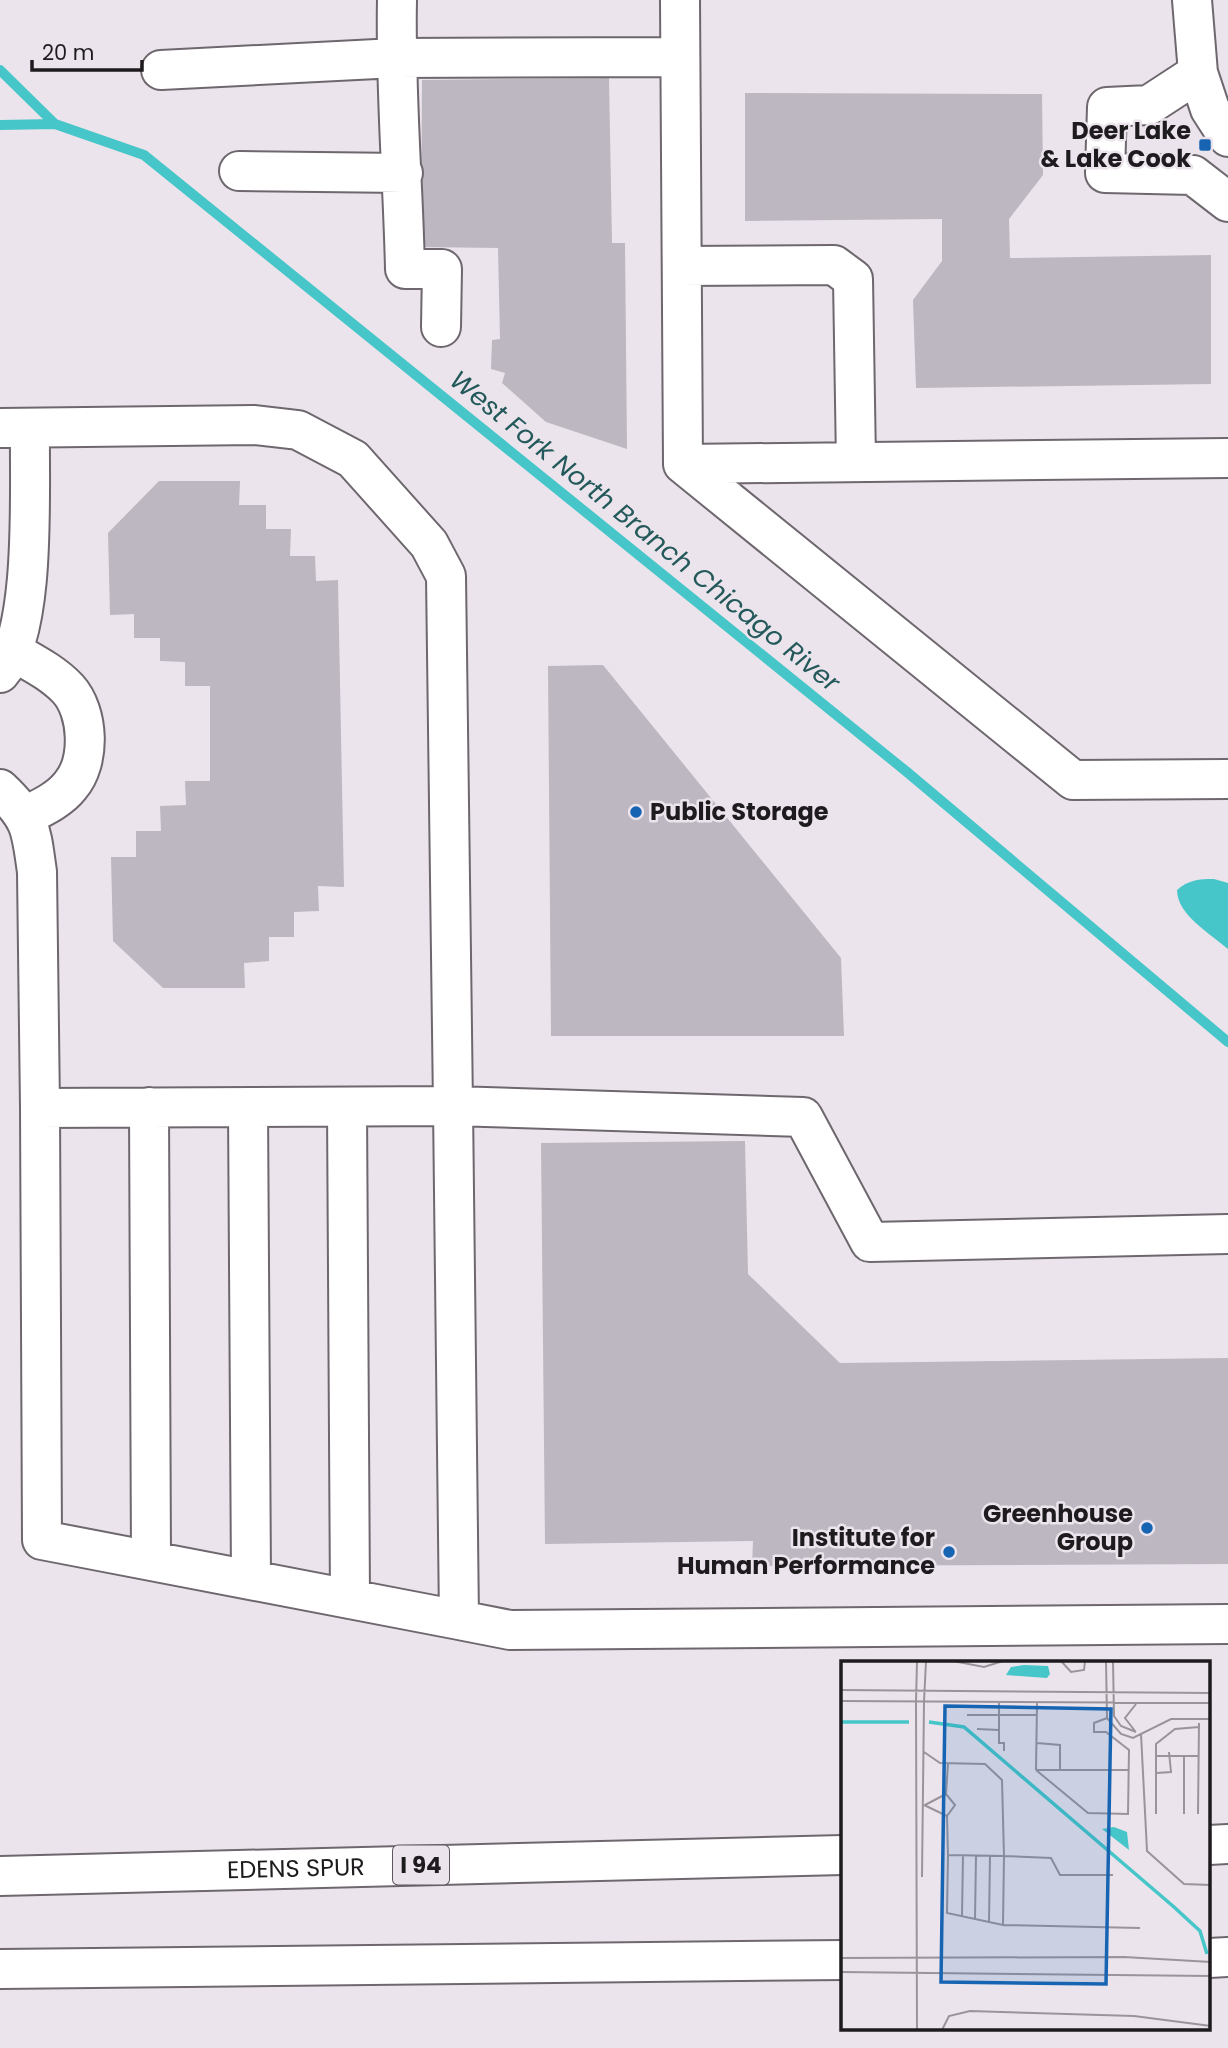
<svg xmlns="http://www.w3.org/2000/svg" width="1228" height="2048" font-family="Poppins,sans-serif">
<rect width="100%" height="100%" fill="#ece4ec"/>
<path fill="#46c6c8" d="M 1214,879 L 1228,883 L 1228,949 C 1211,934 1177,915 1177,890 C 1188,880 1199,879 1214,879 Z"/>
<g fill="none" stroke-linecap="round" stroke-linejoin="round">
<path stroke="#46c6c8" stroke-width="10" d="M 0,70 L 55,124
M 0,125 L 55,124 L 144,155 L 907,772 L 1228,1042"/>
</g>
<path fill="#bcb7c0" d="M 609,78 L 612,243 L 625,243 L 627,449 L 546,422 L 502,383 L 505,373 L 491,369 L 492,340 L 500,339 L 498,248 L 421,247 L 422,80 Z
M 745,93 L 1042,94 L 1043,175 L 1009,219 L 1010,258 L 1211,255 L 1211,384 L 916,388 L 913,300 L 942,261 L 942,219 L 745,221 Z
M 159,481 L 240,481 L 239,505 L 266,505 L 266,529 L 291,529 L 290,556 L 315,556 L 316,581 L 338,580 L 344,887 L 318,886 L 319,911 L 294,912 L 294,937 L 269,937 L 269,961 L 244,963 L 245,988 L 163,988 L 113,941 L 111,857 L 136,857 L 136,831 L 161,831 L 160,806 L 186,805 L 185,781 L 210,781 L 210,686 L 185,686 L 185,662 L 160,661 L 160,638 L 134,638 L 134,614 L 110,615 L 108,533 Z
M 603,665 L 841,958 L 844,1036 L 551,1036 L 548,666 Z
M 745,1141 L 748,1274 L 840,1363 L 1228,1358 L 1228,1564 L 752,1566 L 753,1541 L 545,1544 L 541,1143 Z"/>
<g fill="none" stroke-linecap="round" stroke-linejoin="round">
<g stroke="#6e676e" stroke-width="42">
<path id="minor" d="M 397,0 C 395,90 403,179 405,269 L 442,269 L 441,327
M 680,0 L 683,464
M 1192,0 L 1198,73 L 1210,109 L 1228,137
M 161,70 L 396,58 L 680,57
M 1198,73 L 1149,105 L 1107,107 L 1105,173 L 1193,175 L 1228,202
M 239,171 L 403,173
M 682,266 L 834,265 L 853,279 L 856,462
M 0,428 L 255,425 L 298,430 L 353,459 L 429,544 L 446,576 L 453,1106 L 40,1108 L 37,872 C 31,830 32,819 0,789
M 683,464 L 1073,780 L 1228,779
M 683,464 L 1228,458
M 14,652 C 33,663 53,673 68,689 C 89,712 91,762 70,786 C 59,800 41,808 25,816
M 0,673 C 37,632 29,486 30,429
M 149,1107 L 151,1560
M 248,1107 L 251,1579
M 347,1107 L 350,1599
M 40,1108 L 42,1540 L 459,1620 L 453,1106 L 803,1117 L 870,1242 L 1228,1234
M 459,1620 L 510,1630 L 1228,1624"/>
</g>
<g stroke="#6e676e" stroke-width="42">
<g id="highway">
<path d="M 1209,1845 L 1228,1844"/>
<path id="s1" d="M 0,1876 L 843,1855"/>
<path d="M 1209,1958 L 1228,1957"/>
<path d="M 0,1969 L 843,1960"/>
</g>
</g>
<use href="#minor" stroke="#fff" stroke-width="38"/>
<use href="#highway" stroke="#fff" stroke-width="38"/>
</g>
<g fill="#1764b3" stroke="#ece4ec" stroke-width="2.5">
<rect x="1198" y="138" width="14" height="14" rx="3.5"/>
<circle cx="636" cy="812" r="7"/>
<circle cx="1147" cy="1528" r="7"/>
<circle cx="949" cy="1552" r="7"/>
</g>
<g text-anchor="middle" stroke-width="5" stroke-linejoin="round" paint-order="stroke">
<rect fill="#ece4ec" stroke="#5c575c" stroke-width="2" x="393" y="1845.5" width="56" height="39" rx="5"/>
<g font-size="23" font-weight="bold" fill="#1e1b1e">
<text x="421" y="1873">I 94</text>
</g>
<g font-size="24" font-weight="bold" fill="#1e1b1e" stroke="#ece4ec" text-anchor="end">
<text x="1191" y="139">Deer Lake<tspan x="1191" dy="28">&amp; Lake Cook</tspan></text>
<text x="650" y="820" text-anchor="start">Public Storage</text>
<text x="1133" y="1522">Greenhouse<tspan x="1133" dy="28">Group</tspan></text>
<text x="935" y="1546">Institute for<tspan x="935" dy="28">Human Performance</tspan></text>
</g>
<g font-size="24" fill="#1e1b1e" stroke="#ece4ec">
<text dy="8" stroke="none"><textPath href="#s1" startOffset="296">EDENS SPUR</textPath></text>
</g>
<g font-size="26" font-style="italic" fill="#23595a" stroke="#ece4ec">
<text transform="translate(645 531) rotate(39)" y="9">West Fork North Branch Chicago River</text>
</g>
</g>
<g transform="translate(841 1661)">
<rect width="369" height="369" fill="#ece4ec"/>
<path d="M 183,4 L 207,5 L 209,13 L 206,17 L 165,14 L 170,6 ZM 273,166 L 286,171 L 288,189 L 261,168 Z" fill="#46c6c8"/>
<path fill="none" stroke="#46c6c8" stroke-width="3.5" d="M 0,61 L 68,61M 88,61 L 123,66 L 333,246 L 359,270 L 366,293"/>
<path fill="none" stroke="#9a949a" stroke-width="2" d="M 112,0 L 143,6 L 162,0M 220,0 L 230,11 L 243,9 L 244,0M 265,0 L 266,57 L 280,73 L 292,77 L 330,58 L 370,58M 272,0 L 273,55 L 280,65 L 295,71M 0,29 L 370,32M 0,40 L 370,42M 75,41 L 76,0M 75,41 L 76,369M 83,41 L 85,0M 158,41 L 158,82 L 163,82 L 163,90M 126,54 L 196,54M 136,68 L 158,69M 294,70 L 284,57 L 295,43M 300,73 L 306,190 L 343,223 L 370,224M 196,82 L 219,84 L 219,109M 83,91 L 99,102 L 144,103 L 161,119 L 163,195 L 107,194 L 106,155 L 83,144M 315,95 L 357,95M 343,95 L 343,153M 195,109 L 247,152 L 287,153 L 288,89 L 265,71 L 253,71 L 253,62 L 266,57M 195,109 L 196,42M 196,109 L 288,109M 315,112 L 330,111 L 328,91M 105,133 L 114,144 L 106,155M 84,144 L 105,133 L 107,102M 315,153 L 315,83 L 334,68 L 358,66M 357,153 L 358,62M 107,194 L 106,252 L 162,264 L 163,195 L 210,197 L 219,214 L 272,214M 81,216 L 83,41M 121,255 L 122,194M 134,258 L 135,194M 148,261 L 149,195M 162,264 L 299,267M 0,297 L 283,296 L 370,301M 0,311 L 370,315M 101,369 L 108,355 L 129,350 L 293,355 L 370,365"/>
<path fill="#1764b3" fill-opacity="0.15" stroke="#1764b3" stroke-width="3.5" d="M 104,45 L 270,48 L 265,323 L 100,321 Z"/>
<rect width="369" height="369" fill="none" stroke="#1e1b1e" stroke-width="3.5"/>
</g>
<path d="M32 60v10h110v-10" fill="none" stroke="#1e1b1e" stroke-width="3.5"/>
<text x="42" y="60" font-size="21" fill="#1e1b1e" stroke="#ece4ec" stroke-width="5" paint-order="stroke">20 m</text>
</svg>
